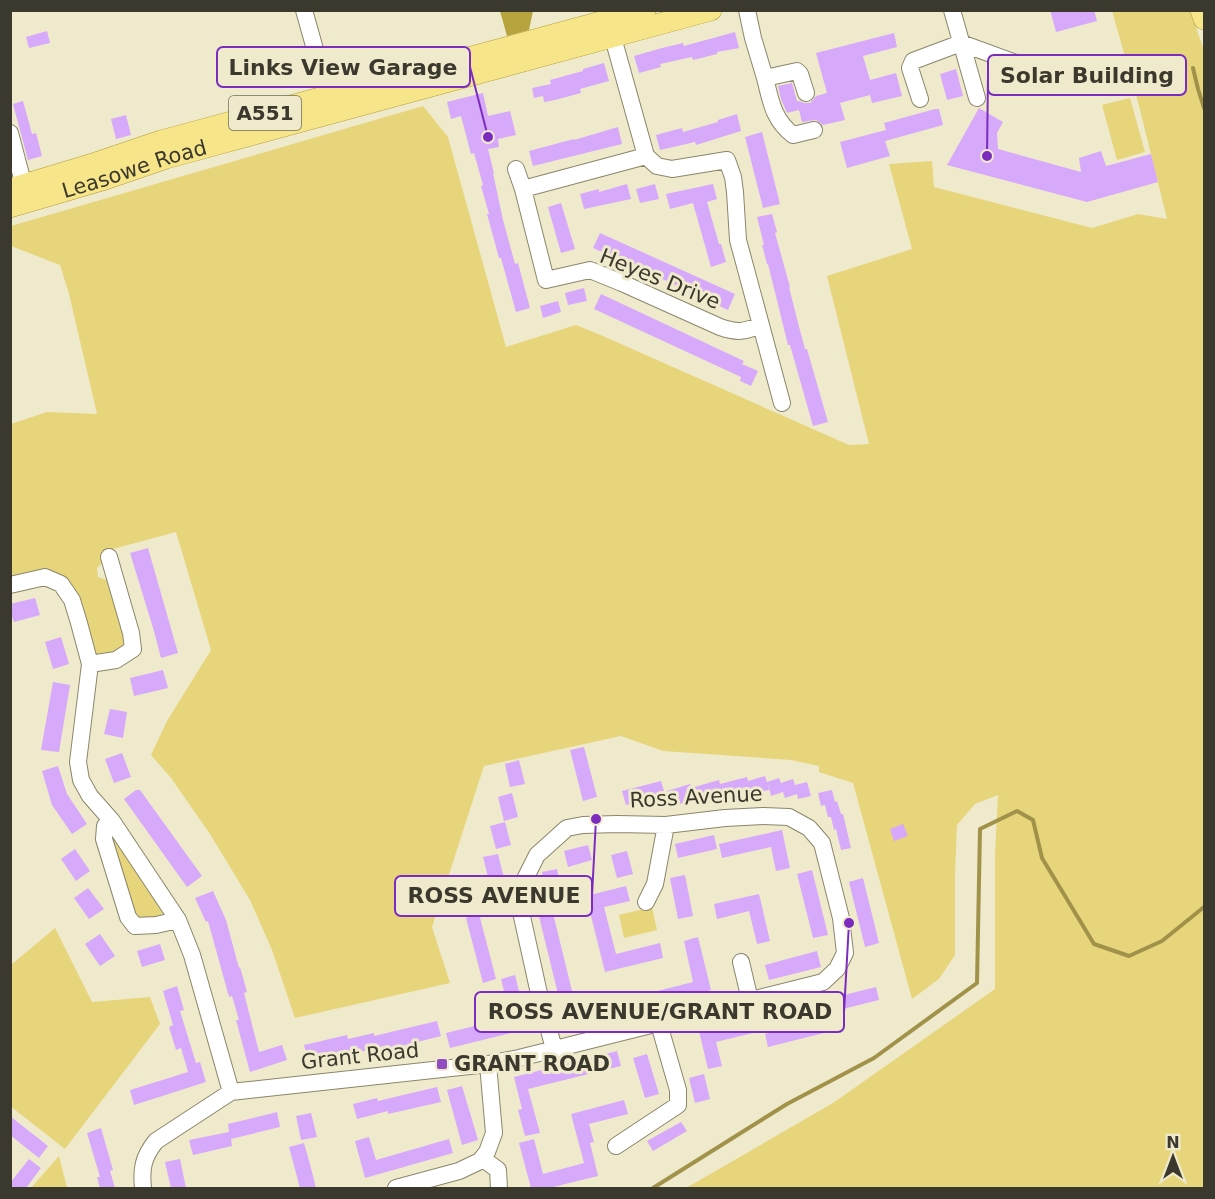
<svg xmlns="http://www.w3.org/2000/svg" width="1215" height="1199" font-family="'DejaVu Sans',sans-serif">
<rect width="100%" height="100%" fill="#f0eacd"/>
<path fill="#e7d57c" d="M 1112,11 L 1190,11 L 1204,50 L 1204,1188 L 686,1188 L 833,1103 L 995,989 L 995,853 L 998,795 L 975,804 L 957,825 L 955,874 L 955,955 L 939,979 L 912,999 L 853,783 L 819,772 L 819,766 L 791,760 L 663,751 L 621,736 L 484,766 L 432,927 L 450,983 L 295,1018 L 272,950 L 250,900 L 210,834 L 171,778 L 151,755 L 167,721 L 211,650 L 176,532 L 102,552 L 104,561 L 97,568 L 98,577 L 107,580 L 128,641 L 116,654 L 95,659 L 72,588 L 11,578 L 11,424 L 47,412 L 97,414 L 69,294 L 60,265 L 11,246 L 11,226 L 423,106 L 448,137 L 506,347 L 576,325 L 596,333 L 849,445 L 869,444 L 827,276 L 912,249 L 889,164 L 932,161 L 934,187 L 1092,228 L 1138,214 L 1167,219 L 1138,102 Z
M 1130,98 L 1145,152 L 1117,160 L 1102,105 Z
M 114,837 L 165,911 L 161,915 L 138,921 L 108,840 Z
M 652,907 L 657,930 L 624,938 L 619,915 Z
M 55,928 L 92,1002 L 150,997 L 160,1024 L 65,1149 L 10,1106 L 11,965 Z
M 59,1156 L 67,1188 L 31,1188 Z"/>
<path fill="#b8a43f" d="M 500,11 L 533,11 L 529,30 L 507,36 Z"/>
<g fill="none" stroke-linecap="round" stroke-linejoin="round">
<path stroke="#a19249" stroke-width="4" d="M 1193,68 L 1198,89 L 1204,108
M 653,1188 L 787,1104 L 874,1058 L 977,983 L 980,829 L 1017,811 L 1033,820 L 1042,858 L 1094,944 L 1129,956 L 1162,941 L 1204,907"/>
</g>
<path fill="#d6a9fb" d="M 1050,10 L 1094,10 L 1097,21 L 1056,32 Z
M 47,31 L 50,43 L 29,48 L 26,37 Z
M 735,32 L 739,48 L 717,52 L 717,54 L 693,60 L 692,57 L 660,64 L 661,67 L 639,73 L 634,56 L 662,48 L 683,43 L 684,46 Z
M 894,33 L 897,47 L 863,56 L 870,80 L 896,73 L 902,96 L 872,103 L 870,95 L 840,103 L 845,120 L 823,125 L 816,120 L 802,122 L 799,110 L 787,113 L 781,99 L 778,86 L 792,83 L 797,101 L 799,101 L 804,103 L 810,103 L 813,100 L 816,96 L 827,93 L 816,53 Z
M 604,63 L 609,81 L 580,89 L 581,93 L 555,100 L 544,102 L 543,96 L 534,98 L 532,88 L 551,84 L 550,80 L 583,71 L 583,69 Z
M 956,69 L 963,96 L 947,100 L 940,74 Z
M 483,93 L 488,116 L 510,111 L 516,135 L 498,139 L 499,147 L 488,149 L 494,173 L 493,173 L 503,220 L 515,264 L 518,263 L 530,308 L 516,312 L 501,258 L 499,258 L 487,214 L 489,214 L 481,186 L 483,185 L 474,153 L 471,154 L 461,116 L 451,119 L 447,102 Z
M 23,101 L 32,134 L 36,133 L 42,156 L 28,160 L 13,104 Z
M 979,108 L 1003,122 L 997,133 L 998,149 L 1081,172 L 1079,158 L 1101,151 L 1106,166 L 1151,154 L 1158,182 L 1087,202 L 947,165 Z
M 935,109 L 939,109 L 943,125 L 885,141 L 890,156 L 847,168 L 840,142 L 886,130 L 884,123 Z
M 737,114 L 741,131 L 696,145 L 695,142 L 660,150 L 656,135 L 682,128 L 683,132 L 718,122 L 718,120 Z
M 126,115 L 131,135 L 116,139 L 111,119 Z
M 618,127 L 622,144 L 533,166 L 529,151 L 574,139 L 574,140 Z
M 762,132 L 780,204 L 763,208 L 745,137 Z
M 627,184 L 631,199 L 584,209 L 580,194 L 599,189 L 599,192 Z
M 655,184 L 659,199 L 640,203 L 636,189 Z
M 713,184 L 717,199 L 707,202 L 719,244 L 721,244 L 726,262 L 711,267 L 693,203 L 670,209 L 666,194 Z
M 561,203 L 575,249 L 561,253 L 548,207 Z
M 772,214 L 777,232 L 775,233 L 790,287 L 789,287 L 798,323 L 805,349 L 807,349 L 828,422 L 813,426 L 790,345 L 788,345 L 768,264 L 767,264 L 762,245 L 764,245 L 757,217 Z
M 600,233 L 735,294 L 728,310 L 654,275 L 593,248 Z
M 584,288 L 587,301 L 568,305 L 565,293 Z
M 601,294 L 744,361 L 742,364 L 758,371 L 751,386 L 740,381 L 741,377 L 594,309 Z
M 558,301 L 561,312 L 543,318 L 540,306 Z
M 148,548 L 178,653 L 161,658 L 154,631 L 130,553 Z
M 35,598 L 40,615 L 14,622 L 10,611 L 10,604 Z
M 61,637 L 69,664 L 53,669 L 45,642 Z
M 163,670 L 168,688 L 134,696 L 130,678 Z
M 53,682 L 70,685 L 59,752 L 41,750 Z
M 110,709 L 127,712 L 123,738 L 104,734 Z
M 584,747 L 597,797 L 583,801 L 570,750 Z
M 122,753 L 131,777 L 114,783 L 105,759 Z
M 519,760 L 525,784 L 510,787 L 505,764 Z
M 58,766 L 67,794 L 87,824 L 72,834 L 52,805 L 42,771 Z
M 765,776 L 767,782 L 779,778 L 781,783 L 793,779 L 795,785 L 807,782 L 811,796 L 798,799 L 797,794 L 785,798 L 783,792 L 771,796 L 768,784 L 769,790 L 756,793 L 755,790 L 728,797 L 727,795 L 699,802 L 698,799 L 672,806 L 667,791 L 690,784 L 691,788 L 719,780 L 720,784 L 747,777 L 748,781 Z
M 661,781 L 665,794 L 626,805 L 622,791 Z
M 136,790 L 140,790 L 202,876 L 187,887 L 124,799 Z
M 832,790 L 835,802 L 837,801 L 841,814 L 843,814 L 851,848 L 841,850 L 836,829 L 834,830 L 831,817 L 828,817 L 825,805 L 821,806 L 818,793 Z
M 512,793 L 518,817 L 504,821 L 498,797 Z
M 505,822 L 511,845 L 496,849 L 490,826 Z
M 903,824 L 908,836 L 894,841 L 890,829 Z
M 782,830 L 790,868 L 776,871 L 771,847 L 722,858 L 719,844 Z
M 714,835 L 717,849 L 678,858 L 675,844 Z
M 588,845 L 592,860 L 568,867 L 564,851 Z
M 75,849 L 90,871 L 76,881 L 61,859 Z
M 627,851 L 633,874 L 617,878 L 611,855 Z
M 498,854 L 504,878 L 489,881 L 483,857 Z
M 557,869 L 562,893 L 547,896 L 542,872 Z
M 812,870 L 828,935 L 813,938 L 797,874 Z
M 685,875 L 693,916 L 678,919 L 670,878 Z
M 863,878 L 879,943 L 865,947 L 849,882 Z
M 626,886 L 630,901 L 604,907 L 616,954 L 660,943 L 663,958 L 605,972 L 586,896 Z
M 88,888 L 104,909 L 89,919 L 74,898 Z
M 213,891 L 226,920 L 239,968 L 240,967 L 247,992 L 244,993 L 259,1052 L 282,1045 L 287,1060 L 250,1072 L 236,1020 L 239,1020 L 232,996 L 229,997 L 208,921 L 206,922 L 195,898 Z
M 759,894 L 770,941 L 757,944 L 749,911 L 717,919 L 714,904 Z
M 550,901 L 572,991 L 558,994 L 536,904 Z
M 479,914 L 496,979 L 483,983 L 466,918 Z
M 100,934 L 115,956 L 100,966 L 85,944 Z
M 698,937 L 711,990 L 682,997 L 683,1000 L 606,1020 L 604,1015 L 576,1021 L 573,1006 L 597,1001 L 598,1006 L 693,982 L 684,941 Z
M 160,944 L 165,960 L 142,967 L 137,951 Z
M 817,951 L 821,967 L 769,980 L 765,965 Z
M 515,975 L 521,999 L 507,1003 L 501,979 Z
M 177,986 L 184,1010 L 180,1011 L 196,1063 L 200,1062 L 206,1082 L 134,1105 L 130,1090 L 188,1072 L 181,1048 L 176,1050 L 169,1027 L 173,1025 L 163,991 Z
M 876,987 L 879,1000 L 827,1013 L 824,1000 Z
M 762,1016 L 765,1030 L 716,1042 L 722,1066 L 708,1069 L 699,1031 Z
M 511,1017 L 515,1032 L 450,1048 L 446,1033 Z
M 829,1017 L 832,1031 L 768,1047 L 765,1034 Z
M 437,1021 L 441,1036 L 390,1049 L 389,1045 L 351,1054 L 350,1051 L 308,1060 L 304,1045 L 347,1035 L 348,1039 L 374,1033 L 374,1036 Z
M 617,1051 L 621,1066 L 528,1089 L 540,1133 L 525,1136 L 518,1110 L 522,1109 L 514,1077 Z
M 647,1054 L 659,1094 L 645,1098 L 633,1058 Z
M 704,1074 L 710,1099 L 695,1103 L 689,1078 Z
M 462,1086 L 478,1140 L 462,1145 L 447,1090 Z
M 437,1087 L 441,1102 L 388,1114 L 388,1111 L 357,1119 L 353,1104 L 377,1098 L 378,1101 Z
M 624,1100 L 628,1114 L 589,1124 L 594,1142 L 590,1143 L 598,1176 L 549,1188 L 531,1188 L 519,1143 L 534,1139 L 543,1174 L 584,1163 L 571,1114 Z
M 277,1112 L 280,1127 L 231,1139 L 232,1146 L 193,1155 L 189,1140 L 229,1132 L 228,1124 Z
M 311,1113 L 317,1137 L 301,1140 L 296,1116 Z
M 10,1116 L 48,1146 L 39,1158 L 10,1135 Z
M 681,1122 L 687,1131 L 653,1151 L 647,1141 Z
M 101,1128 L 113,1170 L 110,1171 L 115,1188 L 100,1188 L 97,1177 L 100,1177 L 87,1133 Z
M 369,1137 L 376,1160 L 449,1139 L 453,1153 L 365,1178 L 355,1141 Z
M 304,1143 L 311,1168 L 316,1188 L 300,1188 L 289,1147 Z
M 29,1159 L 41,1168 L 26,1188 L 10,1188 L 10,1183 Z
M 180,1159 L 186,1188 L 171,1188 L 165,1162 Z"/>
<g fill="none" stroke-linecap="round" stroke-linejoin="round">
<g stroke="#8b856a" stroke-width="18">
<path id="minor" d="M 304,10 L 328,96
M 747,10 L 753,38 L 765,78 L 797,71 L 800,74 L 806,93
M 952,10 L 977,98
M 610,27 L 646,156 L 657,166 L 672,169 L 727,160 L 733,177 L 735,192 L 738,240 L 782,403
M 765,78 C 771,102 773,119 793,135 L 814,130
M 920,99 L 910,68 L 913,61 L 961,43 L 1024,66
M 10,133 L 24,186
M 516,169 L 523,189 L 546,280 L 590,270 L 622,283 L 720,327 C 737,333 744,332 761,325
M 523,189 L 646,156
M 10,585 L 45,577 L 61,584 L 72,600 L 79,623 L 90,664 L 78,762 L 81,780 L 90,796 L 112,821 L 178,920 L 192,955 L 231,1092
M 90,664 L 116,660 L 133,649 L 131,633 L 109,557
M 112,821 L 105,826 L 104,839 L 128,917 L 135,926 L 156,925 L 178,920
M 646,902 L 655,884 L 666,825
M 741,962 L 750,1000
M 616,1146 L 678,1105 L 678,1090 L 659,1024
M 482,1158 L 498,1170 L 499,1188
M 143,1188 C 141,1169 143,1157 156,1141 L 231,1092 L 488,1064 L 519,1058 L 823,982 L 837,969 L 845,953 L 841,918 L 822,843 L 809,828 L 789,817 L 763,816 L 725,818 L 666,825 L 617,824 L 583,825 L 567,828 L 537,855 L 525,879 L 520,895 L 521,912 L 538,989 L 554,1049
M 396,1188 L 459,1171 L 480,1161 L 487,1152 L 494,1133 L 488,1064"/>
</g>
<g stroke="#b29d35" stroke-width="22">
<g id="major">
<path d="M 1201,10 L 1204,19"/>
<path d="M 10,189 L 96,163 L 161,141 L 645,10"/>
<path id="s1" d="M 10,207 L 102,180 L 166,158 L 711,10"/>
</g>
</g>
<use href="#minor" stroke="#fff" stroke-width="16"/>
<use href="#major" stroke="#f7e589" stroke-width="21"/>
</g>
<rect fill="#904cc0" stroke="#f0eacd" stroke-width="2" x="436" y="1058" width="12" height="12" rx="3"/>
<g text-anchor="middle" stroke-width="6" stroke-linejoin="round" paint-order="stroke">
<rect fill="#f0eacd" stroke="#716d5d" stroke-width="1.5" x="229" y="96" width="72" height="34" rx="4.5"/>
<g font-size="20" font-weight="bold" fill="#3b382d">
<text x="265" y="120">A551</text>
</g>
<g font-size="21" fill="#3b382d" stroke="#f0eacd">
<text dy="7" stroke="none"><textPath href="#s1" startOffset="130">Leasowe Road</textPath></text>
<text transform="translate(660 279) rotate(22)" y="7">Heyes Drive</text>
<text transform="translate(696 797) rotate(-3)" y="7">Ross Avenue</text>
<text transform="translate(360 1056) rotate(-6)" y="7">Grant Road</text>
</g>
<g font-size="21" font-weight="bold" fill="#3b382d" stroke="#f0eacd" text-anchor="start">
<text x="454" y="1071">GRANT ROAD</text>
</g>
</g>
<path fill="none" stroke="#7b2cbf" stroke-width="2" d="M488 137L470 67M987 156L988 75M596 819L592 896M849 923L844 1012"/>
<g fill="#7b2cbf" stroke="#f0eacd" stroke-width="2">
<circle cx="488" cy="137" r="6"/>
<circle cx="987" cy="156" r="6"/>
<circle cx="596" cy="819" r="6"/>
<circle cx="849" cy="923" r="6"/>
</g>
<g fill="#f0eacd" stroke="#7b2cbf" stroke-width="2">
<rect x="217" y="47" width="253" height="40" rx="6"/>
<rect x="988" y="55" width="198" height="40" rx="6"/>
<rect x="395" y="876" width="197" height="40" rx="6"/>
<rect x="475" y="992" width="369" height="40" rx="6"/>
</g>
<g font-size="22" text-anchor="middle" font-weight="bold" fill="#3b382d">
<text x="343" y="75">Links View Garage</text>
<text x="1087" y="83">Solar Building</text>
<text x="494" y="903">ROSS AVENUE</text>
<text x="660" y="1019">ROSS AVENUE/GRANT ROAD</text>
</g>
<rect width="1215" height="1199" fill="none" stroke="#3b382d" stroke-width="24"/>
<g transform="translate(1173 1157)" stroke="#f0eacd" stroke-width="4.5" paint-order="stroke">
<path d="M0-4.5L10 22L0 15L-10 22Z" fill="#3b382d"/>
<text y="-9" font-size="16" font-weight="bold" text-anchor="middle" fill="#3b382d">N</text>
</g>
</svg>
